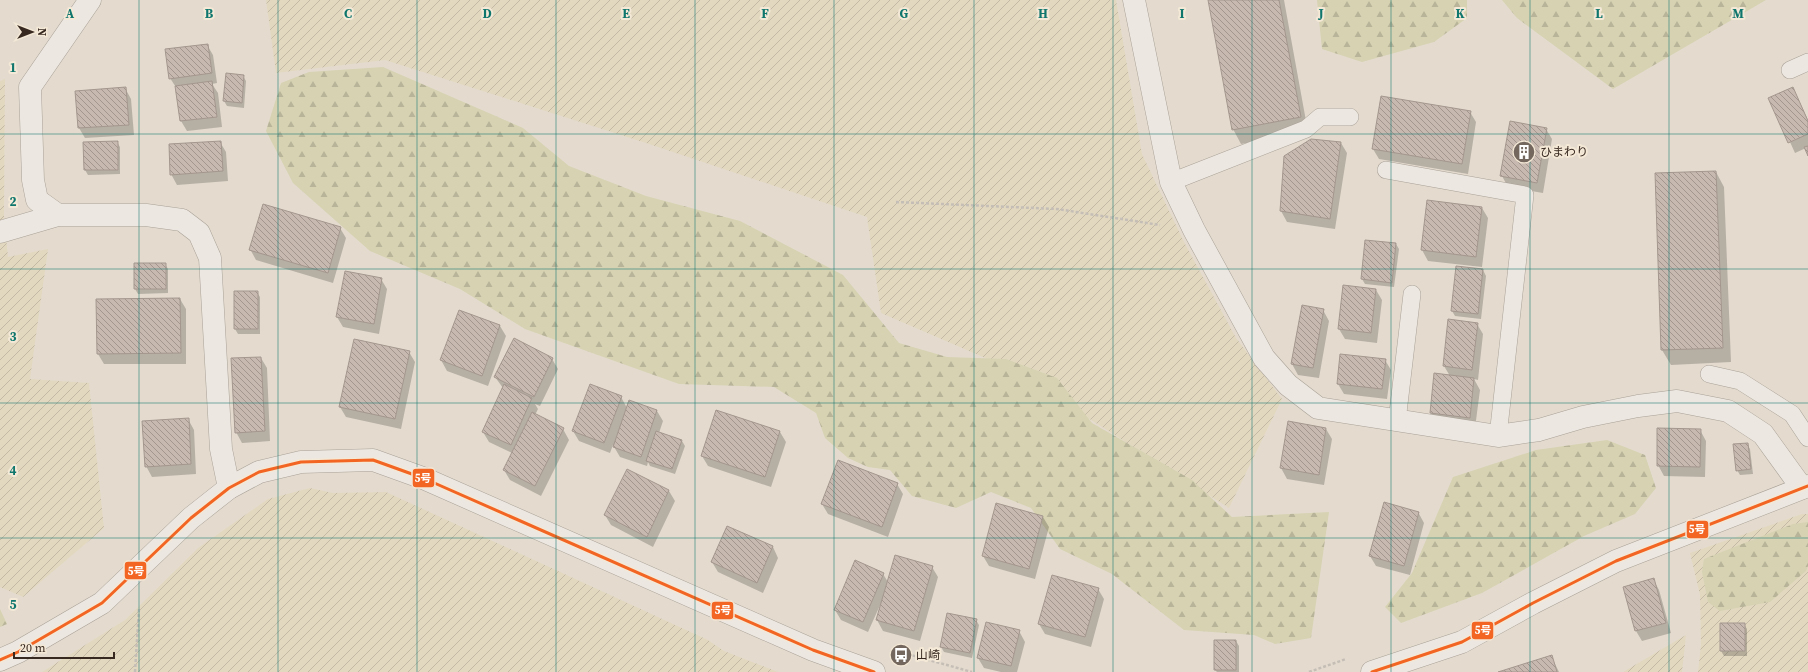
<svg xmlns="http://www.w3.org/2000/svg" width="1808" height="672" font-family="'Source Serif 4','Noto Sans JP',serif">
<defs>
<pattern id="farmland-furrows" width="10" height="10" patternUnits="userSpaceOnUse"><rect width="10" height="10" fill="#e2d8c0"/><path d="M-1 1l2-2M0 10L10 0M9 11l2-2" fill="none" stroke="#c3b9a5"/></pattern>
<pattern id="forest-firs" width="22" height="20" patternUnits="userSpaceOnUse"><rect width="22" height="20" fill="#d6d2b2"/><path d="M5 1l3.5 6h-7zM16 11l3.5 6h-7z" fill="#b8b499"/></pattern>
<pattern id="building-back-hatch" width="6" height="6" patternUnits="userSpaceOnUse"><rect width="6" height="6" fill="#c7b9af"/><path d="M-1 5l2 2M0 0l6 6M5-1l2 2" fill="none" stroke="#a3968e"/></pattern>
</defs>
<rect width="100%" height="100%" fill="#e4dbce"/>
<path fill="url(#farmland-furrows)" d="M 266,0 L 1116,0 L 1142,154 L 1184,242 L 1236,338 L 1282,399 L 1229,508 L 1013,370 L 881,313 L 867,217 L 646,143 L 385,60 L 276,73 Z
M 5,79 L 4,216 L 8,257 L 48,249 L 30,379 L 89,383 L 104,528 L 23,597 L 0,587 L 0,81 Z
M 310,488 L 333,493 L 386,492 L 708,640 L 724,651 L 778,672 L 42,672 L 125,620 L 198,548 L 268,499 Z
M 1802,514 L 1808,514 L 1808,672 L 1698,672 L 1701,644 L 1700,595 L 1690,553 Z
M 1686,635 L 1682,672 L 1623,672 Z"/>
<path fill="url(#forest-firs)" d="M 1317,0 L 1467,0 L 1467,18 L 1434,42 L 1362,62 L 1322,49 Z
M 1502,0 L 1766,0 L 1613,89 L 1517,18 Z
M 383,67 L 523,128 L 569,166 L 646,196 L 740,221 L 843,275 L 899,343 L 947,357 L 1006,359 L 1057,378 L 1092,423 L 1192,480 L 1232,517 L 1329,512 L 1311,638 L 1275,644 L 1254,635 L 1184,630 L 1112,574 L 1060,549 L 1031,508 L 991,492 L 956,508 L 912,496 L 890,470 L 868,467 L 848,458 L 825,438 L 816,413 L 774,387 L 679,384 L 525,329 L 460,289 L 370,251 L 293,183 L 266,131 L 281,83 L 309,72 Z
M 1607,440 L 1645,455 L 1656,488 L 1635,514 L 1584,536 L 1482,593 L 1401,623 L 1385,607 L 1412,573 L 1453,477 L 1536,450 Z
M 1808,522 L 1808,566 L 1806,571 L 1770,602 L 1720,611 L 1708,602 L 1702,572 L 1704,559 L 1793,524 Z
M 0,609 L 7,624 L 0,627 Z"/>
<path fill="#0003" d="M 1209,0 L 1284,0 L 1308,132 L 1241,144 L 1233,129 Z
M 207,45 L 213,55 L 217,83 L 212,84 L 218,93 L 222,127 L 187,131 L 181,121 L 177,89 L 170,78 Z
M 227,74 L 243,76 L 246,81 L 244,108 L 227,106 L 224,101 Z
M 125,88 L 131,99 L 134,135 L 85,138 L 79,128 L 76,92 Z
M 1793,88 L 1808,120 L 1808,153 L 1806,148 L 1795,153 L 1770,98 Z
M 1470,112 L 1476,122 L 1468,174 L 1379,159 L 1373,149 Z
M 1546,129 L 1552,139 L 1543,193 L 1508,187 L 1502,176 Z
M 117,142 L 120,147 L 120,174 L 88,175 L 85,170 L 84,143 Z
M 220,142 L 226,152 L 228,181 L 177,185 L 171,174 Z
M 1341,143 L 1347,153 L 1335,229 L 1287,222 L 1281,211 L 1285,156 Z
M 1716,172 L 1724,187 L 1731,362 L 1671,365 L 1662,350 L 1656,174 Z
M 1428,202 L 1482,208 L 1488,218 L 1482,267 L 1428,261 L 1422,250 Z
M 340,228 L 346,238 L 333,283 L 256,260 L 250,249 Z
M 1396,244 L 1399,249 L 1394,287 L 1365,284 L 1362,279 Z
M 165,264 L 168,269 L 168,293 L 138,294 L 135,289 Z
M 1483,270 L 1486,276 L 1481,319 L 1455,316 L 1452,311 Z
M 381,279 L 387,289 L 379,334 L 343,327 L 337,317 Z
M 1376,290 L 1382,300 L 1377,343 L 1345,339 L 1339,329 Z
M 257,292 L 260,297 L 260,334 L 238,334 L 235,329 Z
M 180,299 L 186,309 L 186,364 L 104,364 L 98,354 L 97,300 Z
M 1323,310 L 1329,321 L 1319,378 L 1298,375 L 1292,364 Z
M 459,311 L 500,326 L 506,336 L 488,386 L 447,371 L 441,360 Z
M 1477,324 L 1483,334 L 1478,380 L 1474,379 L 1480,390 L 1475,428 L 1437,424 L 1431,413 L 1435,375 L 1450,376 L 1444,366 Z
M 409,352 L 415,362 L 401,429 L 346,417 L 340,407 Z
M 261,358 L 267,368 L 270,441 L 242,443 L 236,432 Z
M 552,359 L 558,369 L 540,406 L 535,404 L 538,409 L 535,415 L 563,429 L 569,440 L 541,496 L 510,480 L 504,470 L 512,453 L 489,442 L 483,432 L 503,388 L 495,377 Z
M 1385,360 L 1391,370 L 1387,399 L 1344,394 L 1338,384 Z
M 621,397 L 627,408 L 657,411 L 663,421 L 659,433 L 682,441 L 685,446 L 675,474 L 650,466 L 648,462 L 647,466 L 620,457 L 613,445 L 610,453 L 579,441 L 573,431 Z
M 717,411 L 780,432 L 786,442 L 771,487 L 708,466 L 702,456 Z
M 188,419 L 194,430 L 196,474 L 152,477 L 146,466 Z
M 1289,422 L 1326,429 L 1332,439 L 1324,485 L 1287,479 L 1281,468 Z
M 1700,430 L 1706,441 L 1705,477 L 1664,476 L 1658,465 Z
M 1747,444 L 1750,449 L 1753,474 L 1740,475 L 1737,470 Z
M 627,470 L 669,491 L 675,501 L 653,547 L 611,525 L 605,515 Z
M 897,484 L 903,494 L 888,537 L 828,514 L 822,504 Z
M 1418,512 L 1424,523 L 1410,575 L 1376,566 L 1370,556 Z
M 1043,517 L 1049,527 L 1035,579 L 989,566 L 983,556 Z
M 728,527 L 773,547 L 778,558 L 763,593 L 718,572 L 712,562 Z
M 932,567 L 938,577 L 920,641 L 883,631 L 877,620 L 881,603 L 868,632 L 841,620 L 835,610 L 883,574 L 888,582 Z
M 1653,579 L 1659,590 L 1671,633 L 1642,641 L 1636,631 L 1624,588 Z
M 1098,589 L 1104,599 L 1091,647 L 1045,634 L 1039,624 Z
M 976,620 L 979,625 L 972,658 L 944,652 L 941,647 Z
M 1744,624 L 1747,629 L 1747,656 L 1724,656 L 1721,651 Z
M 1019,631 L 1025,642 L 1017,672 L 1001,672 L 984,668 L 978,658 Z
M 1236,641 L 1239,646 L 1239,672 L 1217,672 L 1215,670 Z
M 1551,656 L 1559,672 L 1501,672 Z"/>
<path fill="url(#building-back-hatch)" stroke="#a4978e" d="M 1208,0 L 1279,0 L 1301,117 L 1232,130 Z
M 208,44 L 212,73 L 169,79 L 165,49 Z
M 226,73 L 244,75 L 242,103 L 223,101 Z
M 212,81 L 217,117 L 180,121 L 175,86 Z
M 126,87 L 129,125 L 78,128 L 75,91 Z
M 1793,87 L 1808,121 L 1808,134 L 1788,143 L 1768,98 Z
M 1381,96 L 1471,111 L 1462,164 L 1372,149 Z
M 1510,121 L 1547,128 L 1537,183 L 1500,176 Z
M 1311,139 L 1341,142 L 1330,219 L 1280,211 L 1284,156 Z
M 118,141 L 118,170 L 84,170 L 83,142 Z
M 221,141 L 223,171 L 170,175 L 169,144 Z
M 1808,146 L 1808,156 L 1804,147 Z
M 1716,171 L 1723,348 L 1661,350 L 1655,173 Z
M 1427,200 L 1482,207 L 1476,257 L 1421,250 Z
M 263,204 L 341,227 L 328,273 L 249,250 Z
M 1365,240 L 1396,243 L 1392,283 L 1361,279 Z
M 134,263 L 166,263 L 166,289 L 134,289 Z
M 1456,266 L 1483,269 L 1478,314 L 1451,311 Z
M 345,271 L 382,278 L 374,324 L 336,317 Z
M 1343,285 L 1376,289 L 1371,333 L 1338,329 Z
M 234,291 L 258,291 L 258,329 L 234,329 Z
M 180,298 L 181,353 L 97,354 L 96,299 Z
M 1302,305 L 1324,309 L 1313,368 L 1291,364 Z
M 459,310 L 500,325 L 482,376 L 440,360 Z
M 1448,319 L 1478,323 L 1472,370 L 1443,366 Z
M 514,338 L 553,358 L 534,397 L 494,377 Z
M 354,339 L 410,351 L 395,419 L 339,407 Z
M 1340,354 L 1386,359 L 1382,389 L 1337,384 Z
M 261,357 L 265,431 L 235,433 L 231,358 Z
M 1434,373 L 1474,378 L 1470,418 L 1430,413 Z
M 504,384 L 532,398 L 511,445 L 482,432 Z
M 590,384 L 622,396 L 604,443 L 572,431 Z
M 629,400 L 657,410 L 641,457 L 613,447 Z
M 716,410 L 780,431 L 765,477 L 701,456 Z
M 532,412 L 564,428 L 535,486 L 503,470 Z
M 189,418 L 191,464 L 145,467 L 142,421 Z
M 1288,421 L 1326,428 L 1319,475 L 1280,468 Z
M 1657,428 L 1701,429 L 1700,467 L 1657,466 Z
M 656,431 L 682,440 L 672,469 L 646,461 Z
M 1748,443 L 1751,469 L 1736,471 L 1733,444 Z
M 838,460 L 898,483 L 882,527 L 821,504 Z
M 627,469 L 669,490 L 647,537 L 604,515 Z
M 1384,502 L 1419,512 L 1404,566 L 1369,556 Z
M 996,503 L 1043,516 L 1029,569 L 982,556 Z
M 727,526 L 773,546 L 757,583 L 711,562 Z
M 895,555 L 933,566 L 914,631 L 876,620 Z
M 855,560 L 884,573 L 863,622 L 834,610 Z
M 1052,575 L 1099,588 L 1085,637 L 1038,624 Z
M 1654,578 L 1666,623 L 1635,631 L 1623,587 Z
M 947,613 L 977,619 L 970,653 L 940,647 Z
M 986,622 L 1020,630 L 1011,666 L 977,658 Z
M 1720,623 L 1745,623 L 1745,651 L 1720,651 Z
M 1214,640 L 1236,640 L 1236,670 L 1214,670 Z
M 1552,655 L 1557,672 L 1498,672 Z"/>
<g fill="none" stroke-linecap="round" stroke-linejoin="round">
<g stroke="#a9a198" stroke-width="18">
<path id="service" d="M 1790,70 L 1808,62
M 1386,170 L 1525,195 L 1498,436
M 1171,182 L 1306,129 L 1320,117 L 1350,117
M 1709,374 L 1740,381 L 1792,414 L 1808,438
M 1397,421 L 1412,294"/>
</g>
<g stroke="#a9a198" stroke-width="23">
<path id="minor" d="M 1134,0 L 1171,182 L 1194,230 L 1264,358 L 1288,385 L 1318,408 L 1498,436 L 1539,430 L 1583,417 L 1638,406 L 1677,401 L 1728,411 L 1763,434 L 1802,488
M 58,215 L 37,200 L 33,180 L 30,87 L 90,0
M 0,232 L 58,215 L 146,215 L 182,220 L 199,233 L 210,258 L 221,449 L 229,488"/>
</g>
<g stroke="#a9a198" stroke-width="23">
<path id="tertiary" d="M 0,660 L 18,652 L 102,603 L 191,518 L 229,488 L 259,472 L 301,462 L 373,460 L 423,478 L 813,650 L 874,672
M 1372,672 L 1462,642 L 1533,603 L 1616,561 L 1808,486"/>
</g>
<path stroke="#c5beb6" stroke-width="2.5" stroke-dasharray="3 2" stroke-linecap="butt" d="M 896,202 L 1057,209 L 1160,225
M 893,650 L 972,672
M 135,672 L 139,608
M 1309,672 L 1346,659"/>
<use href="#service" stroke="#ece7e0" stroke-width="17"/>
<use href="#minor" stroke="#ece7e0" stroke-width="22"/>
<use href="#tertiary" stroke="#ece7e0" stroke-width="22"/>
<g stroke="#f4e8d6" stroke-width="6">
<path id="bus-1" d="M 0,660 L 18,652 L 102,603 L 191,518 L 229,488 L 259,472 L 301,462 L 373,460 L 423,478 L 813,650 L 874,672
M 1372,672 L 1462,642 L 1533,603 L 1616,561 L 1808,486"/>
</g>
<use href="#bus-1" stroke="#f26522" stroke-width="3"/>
</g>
<path fill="none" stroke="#0f766e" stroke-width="1" stroke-opacity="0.55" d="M 139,0 L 139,672M 278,0 L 278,672M 417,0 L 417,672M 556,0 L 556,672M 695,0 L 695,672M 834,0 L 834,672M 974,0 L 974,672M 1113,0 L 1113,672M 1252,0 L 1252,672M 1391,0 L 1391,672M 1530,0 L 1530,672M 1669,0 L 1669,672M 0,134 L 1808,134M 0,269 L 1808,269M 0,403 L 1808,403M 0,538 L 1808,538"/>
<defs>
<g id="building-disc" transform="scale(1.15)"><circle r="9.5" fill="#74675d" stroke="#f4e8d6"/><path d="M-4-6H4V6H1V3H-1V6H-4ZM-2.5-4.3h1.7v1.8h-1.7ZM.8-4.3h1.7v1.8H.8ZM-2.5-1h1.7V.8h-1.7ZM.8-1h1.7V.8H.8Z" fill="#fff"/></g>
<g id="bus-disc" transform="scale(1.15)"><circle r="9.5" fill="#74675d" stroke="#f4e8d6"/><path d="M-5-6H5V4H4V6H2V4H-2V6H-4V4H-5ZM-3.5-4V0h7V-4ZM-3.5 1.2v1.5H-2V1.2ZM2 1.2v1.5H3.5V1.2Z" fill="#fff"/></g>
</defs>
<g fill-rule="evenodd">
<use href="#building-disc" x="1524" y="152"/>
<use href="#bus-disc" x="901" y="655"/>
</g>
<g text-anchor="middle" stroke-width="4" stroke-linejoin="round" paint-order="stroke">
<g font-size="12" fill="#382920" stroke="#f4e8d6" text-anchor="start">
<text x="1540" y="156">ひまわり</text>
<text x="916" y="659">山崎</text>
</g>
</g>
<g font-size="13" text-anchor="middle" font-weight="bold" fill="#0f766e" stroke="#f4e8d6" stroke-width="4" stroke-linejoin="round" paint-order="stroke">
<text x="70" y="18">A</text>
<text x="209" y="18">B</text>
<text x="348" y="18">C</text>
<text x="487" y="18">D</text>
<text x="626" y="18">E</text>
<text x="765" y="18">F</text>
<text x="904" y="18">G</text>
<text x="1043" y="18">H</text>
<text x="1182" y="18">I</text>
<text x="1321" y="18">J</text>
<text x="1460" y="18">K</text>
<text x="1599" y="18">L</text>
<text x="1738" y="18">M</text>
<text x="13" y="72">1</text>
<text x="13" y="206">2</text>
<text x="13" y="341">3</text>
<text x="13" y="475">4</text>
<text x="13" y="609">5</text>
</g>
<g stroke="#f4e8d6" stroke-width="1.5">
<rect x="412" y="468" width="23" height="20" rx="4" fill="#f26522"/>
<rect x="1686" y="520" width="23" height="19" rx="4" fill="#f26522"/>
<rect x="124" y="561" width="23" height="19" rx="4" fill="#f26522"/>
<rect x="711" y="601" width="23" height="19" rx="4" fill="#f26522"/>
<rect x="1471" y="621" width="23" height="19" rx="4" fill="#f26522"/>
</g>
<g font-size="11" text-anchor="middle" font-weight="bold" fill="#fff">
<text x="423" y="482">5号</text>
<text x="1697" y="533">5号</text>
<text x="136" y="575">5号</text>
<text x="723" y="614">5号</text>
<text x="1483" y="634">5号</text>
</g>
<g transform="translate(32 32) rotate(90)" stroke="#f4e8d6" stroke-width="3" paint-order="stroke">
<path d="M0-3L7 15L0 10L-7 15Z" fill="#382920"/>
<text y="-6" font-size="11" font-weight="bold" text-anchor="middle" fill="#382920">N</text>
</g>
<path d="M14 652v6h100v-6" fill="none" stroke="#382920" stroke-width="2"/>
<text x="20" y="652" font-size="12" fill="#382920" stroke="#f4e8d6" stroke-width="3" paint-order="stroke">20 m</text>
</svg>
